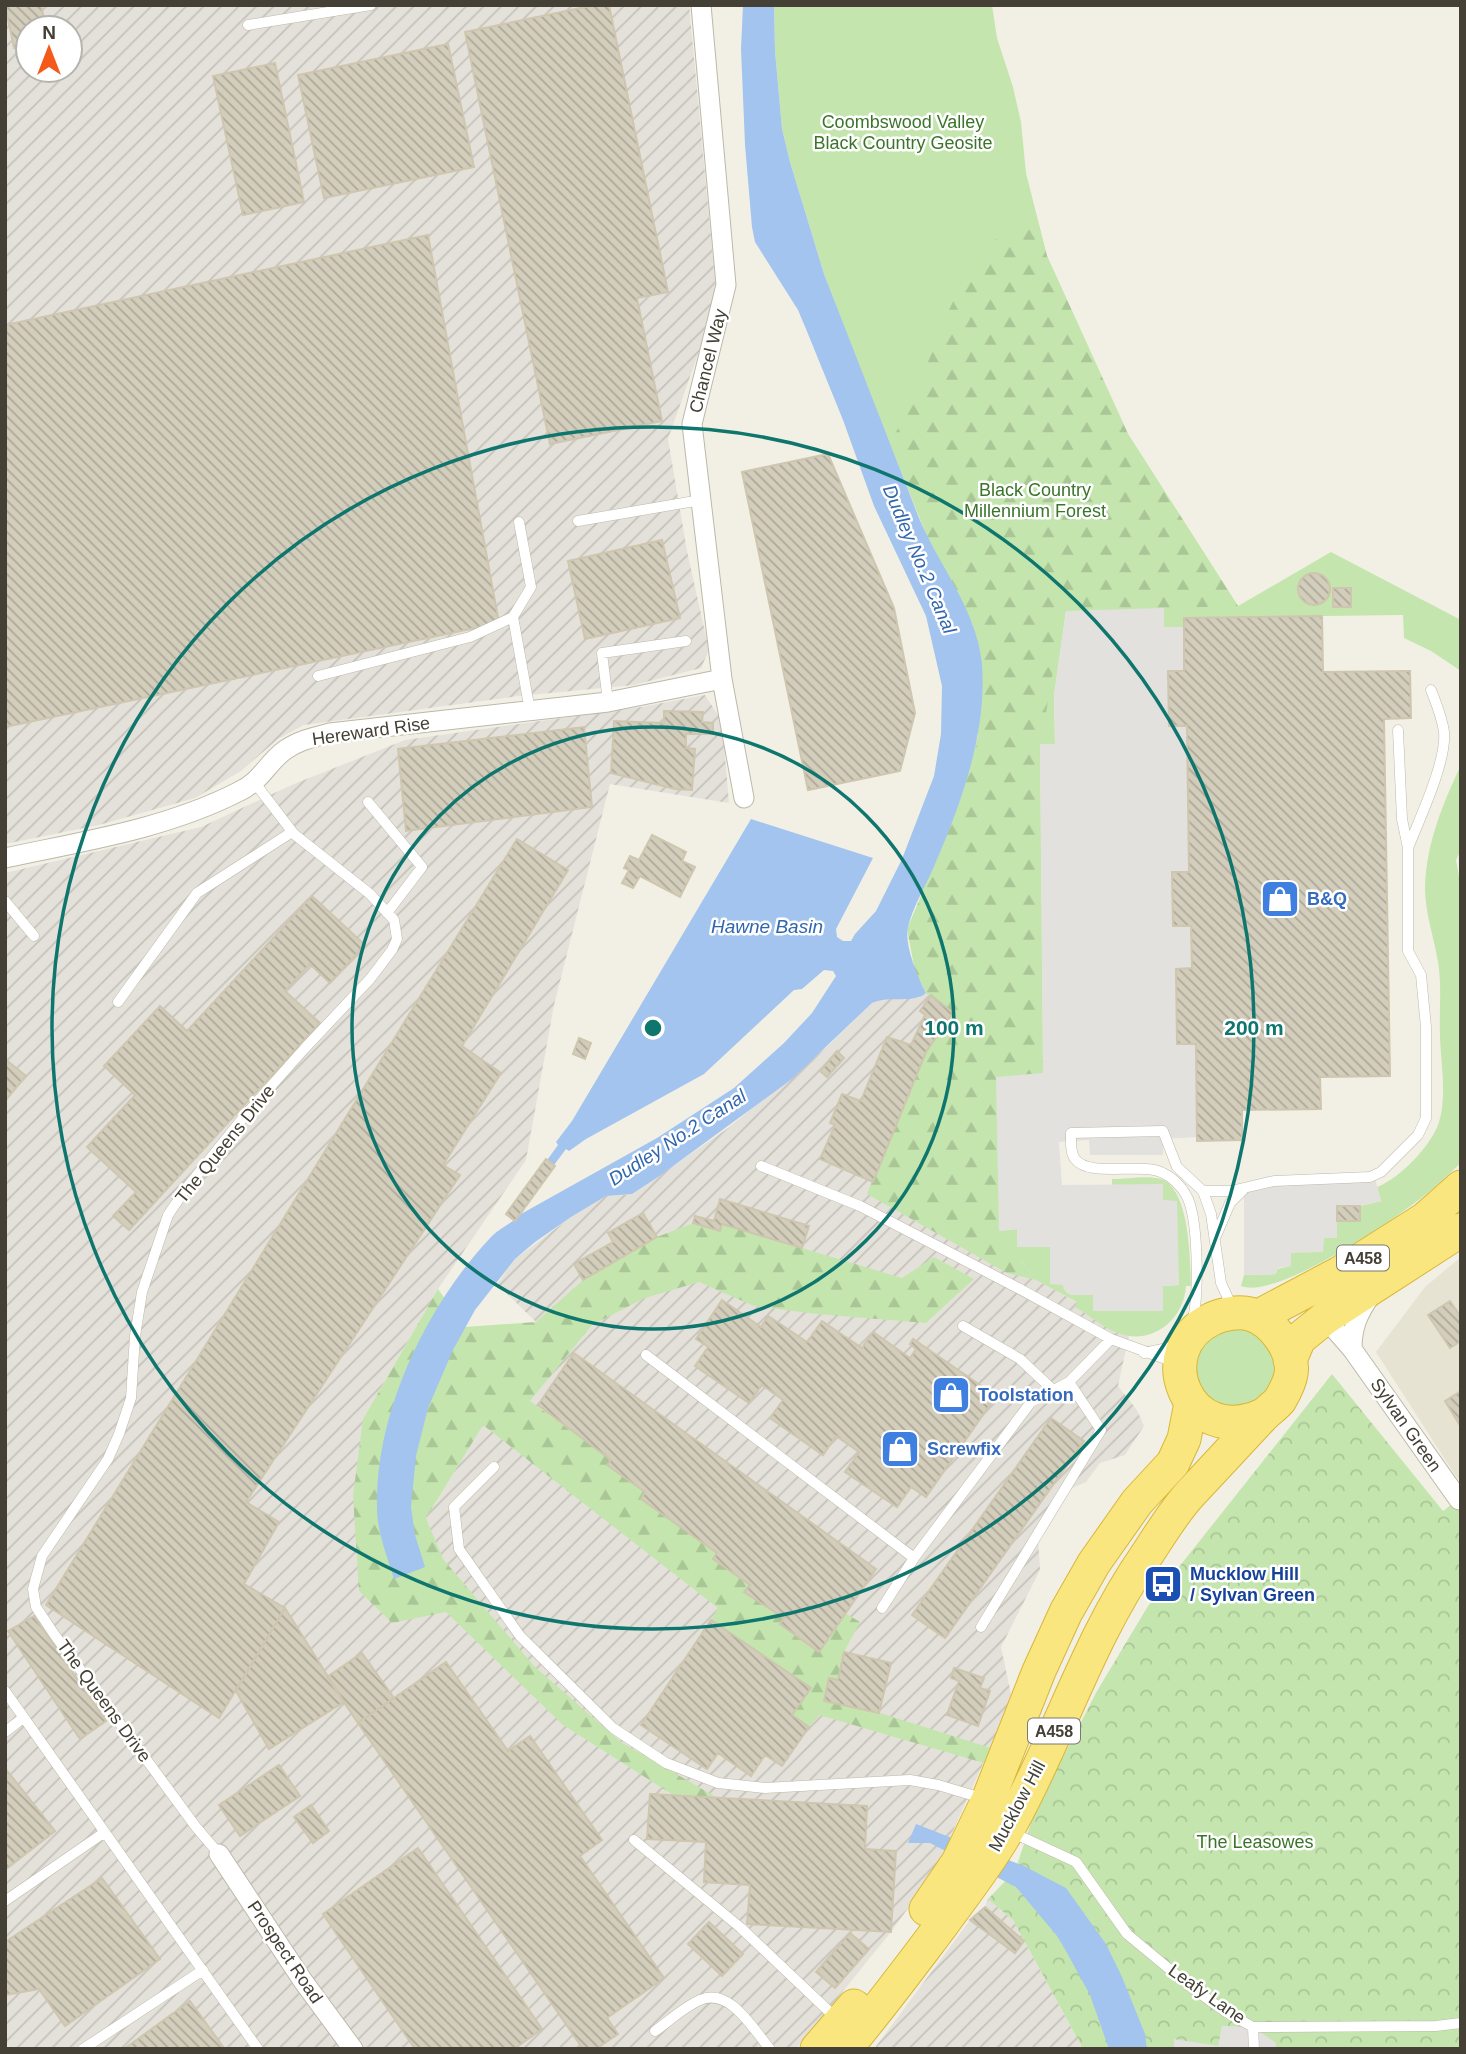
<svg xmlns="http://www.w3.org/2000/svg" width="1466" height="2054" font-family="Arial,sans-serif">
<defs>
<pattern id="industrial-furrows" width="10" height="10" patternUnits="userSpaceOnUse" patternTransform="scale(1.75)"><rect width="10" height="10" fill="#e4e1da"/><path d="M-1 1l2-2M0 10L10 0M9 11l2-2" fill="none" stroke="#c5c2bc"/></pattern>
<pattern id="forest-firs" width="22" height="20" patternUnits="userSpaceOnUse" patternTransform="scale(1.75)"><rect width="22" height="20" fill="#c4e6ae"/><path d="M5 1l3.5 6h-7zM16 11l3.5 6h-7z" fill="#aac696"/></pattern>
<pattern id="park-crowns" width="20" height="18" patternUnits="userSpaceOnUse" patternTransform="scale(1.75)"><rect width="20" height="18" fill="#c4e6ae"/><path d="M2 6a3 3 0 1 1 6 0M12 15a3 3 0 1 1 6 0" fill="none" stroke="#aac696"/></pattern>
<pattern id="building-back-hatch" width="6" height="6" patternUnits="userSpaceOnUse" patternTransform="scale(1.75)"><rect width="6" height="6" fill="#d3cdbb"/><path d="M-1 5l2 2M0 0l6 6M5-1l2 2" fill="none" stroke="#ada899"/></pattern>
</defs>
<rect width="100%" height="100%" fill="#f2f0e5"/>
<path fill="#e6e3d3" d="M 1461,1257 L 1461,1479 L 1457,1478 L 1376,1352 L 1425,1287 Z"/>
<path fill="url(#industrial-furrows)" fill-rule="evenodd" d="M 5,5 L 689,5 L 716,290 L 702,343 L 668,439 L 687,551 L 709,650 L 701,668 L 634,685 L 519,696 L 304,725 L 278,739 L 241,771 L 195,798 L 99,825 L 5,844 ZM 28,28 L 70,28 L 70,70 L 28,70 Z
M 705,695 L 722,721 L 729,803 L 610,784 L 554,1005 L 526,1160 L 438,1289 L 363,1419 L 426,1518 L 483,1424 L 536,1322 L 497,1284 L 515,1259 L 571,1217 L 606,1196 L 632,1194 L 728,1128 L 827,1047 L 872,1003 L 880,999 L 894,998 L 918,998 L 926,993 L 953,1013 L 926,1052 L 1021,1260 L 1037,1280 L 1078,1303 L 1076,1307 L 1108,1328 L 1121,1334 L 1129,1335 L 1118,1386 L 1137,1410 L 1144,1426 L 1125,1455 L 1100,1463 L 1086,1482 L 1070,1489 L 1038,1539 L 1040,1570 L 1001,1647 L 1012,1699 L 936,1869 L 891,1932 L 796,2049 L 12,2049 L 5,2044 L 5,873 L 201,827 L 294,784 L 405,740 L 641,707 Z
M 988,1899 L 1013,1920 L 1083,2049 L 874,2049 L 970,1920 L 985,1907 Z"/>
<path fill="#c4e6ae" d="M 774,5 L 992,5 L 997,38 L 1013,87 L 1021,122 L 1026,173 L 1047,256 L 1128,434 L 1238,606 L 1331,552 L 1461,620 L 1461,671 L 1431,651 L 1404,638 L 1403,615 L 1184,618 L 1184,627 L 1164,628 L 1164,609 L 1066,611 L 1054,696 L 1055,744 L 1040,749 L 1043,1073 L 1000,1231 L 1017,1229 L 1018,1247 L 1050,1247 L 1067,1293 L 1093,1295 L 1162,1311 L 1163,1286 L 1179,1285 L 1163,1201 L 1163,1185 L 1112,1185 L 1112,1179 C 1127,1179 1147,1175 1161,1179 C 1190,1189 1190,1260 1191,1286 L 1186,1286 C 1184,1320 1152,1346 1117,1333 C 1102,1327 1089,1315 1075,1307 L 1077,1302 L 1036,1280 L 1021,1260 L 867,1194 L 926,1052 L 953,1013 L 926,993 L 921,896 L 978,736 L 981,708 L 982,665 L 973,625 L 930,544 L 864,380 L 824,274 L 790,162 L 782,129 L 775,51 Z
M 1461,765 L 1461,850 L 1456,860 L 1461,888 L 1461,1163 C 1447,1175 1434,1188 1420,1199 C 1390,1222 1276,1300 1241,1286 L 1244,1275 L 1276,1274 L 1277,1269 L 1290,1266 L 1290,1253 L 1323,1238 L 1337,1221 L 1360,1221 L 1360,1206 L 1381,1201 L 1377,1187 C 1399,1179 1432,1145 1439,1122 C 1447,1096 1441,1064 1440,1037 C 1439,1012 1442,986 1438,962 C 1434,937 1425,913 1425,888 C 1426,844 1443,803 1461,765 Z
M 1220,1326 L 1260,1330 L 1279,1368 C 1276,1376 1273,1388 1268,1394 C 1246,1416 1211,1409 1198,1381 C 1194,1374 1196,1362 1196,1353 Z"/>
<path fill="url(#forest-firs)" d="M 1039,225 L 1047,256 L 1128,434 L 1238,606 L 1063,611 L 1040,749 L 1043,1073 L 996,1078 L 999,1231 L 1036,1280 L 1007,1273 L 867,1194 L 926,1052 L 953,1013 L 926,993 L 915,971 L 907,929 L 952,822 L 973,761 L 978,736 L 973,625 L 930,544 L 891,442 L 915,395 L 946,316 L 972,263 L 997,238 Z
M 693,1223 L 720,1231 L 722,1224 L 902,1278 L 934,1257 L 974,1279 L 926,1323 L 816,1314 L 754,1306 L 699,1282 L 645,1298 L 592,1325 L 530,1401 L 611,1460 L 607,1465 L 645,1492 L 717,1553 L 713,1559 L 750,1585 L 745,1592 L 784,1618 L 845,1613 L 860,1622 L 844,1652 L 838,1680 L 829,1678 L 824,1701 L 880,1713 L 991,1748 L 984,1763 L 819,1715 L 809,1727 L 792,1715 L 810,1687 L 711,1620 L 718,1608 L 483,1425 L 426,1518 L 443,1559 L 535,1667 L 621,1742 L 716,1797 L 673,1795 L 563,1725 L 446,1612 L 392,1623 L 359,1591 L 353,1496 L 363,1419 L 438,1289 L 465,1327 L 536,1322 L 583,1280 L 657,1237 Z"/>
<path fill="url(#park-crowns)" d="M 1332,1374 L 1443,1511 L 1461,1497 L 1461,2049 L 1083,2049 L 1013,1920 L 988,1899 L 1015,1871 L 1035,1811 L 1097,1691 L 1148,1606 Z"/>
<path fill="#e3e1dd" d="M 1164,608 L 1164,627 L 1184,627 L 1184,671 L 1168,671 L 1187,726 L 1189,872 L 1173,872 L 1191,926 L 1192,968 L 1176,969 L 1177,1044 L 1196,1044 L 1197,1137 L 1163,1139 L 1163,1155 L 1090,1155 L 1089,1140 L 1059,1142 L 1062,1185 L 1163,1184 L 1163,1200 L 1177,1201 L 1179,1285 L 1163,1286 L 1163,1311 L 1093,1311 L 1093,1295 L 1071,1295 L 1064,1290 L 1063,1285 L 1050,1284 L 1050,1247 L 1017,1247 L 1017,1229 L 999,1231 L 996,1077 L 1043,1073 L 1040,749 L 1040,744 L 1055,744 L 1054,696 L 1066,611 Z
M 1374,1175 L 1381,1201 L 1360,1206 L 1337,1206 L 1337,1238 L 1324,1238 L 1323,1252 L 1291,1253 L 1291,1266 L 1277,1268 L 1276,1274 L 1244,1275 L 1244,1189 Z
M 1222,2026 L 1253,2027 L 1276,2043 L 1276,2049 L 1174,2049 L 1174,2039 L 1218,2046 Z"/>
<path fill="#a2c4ee" d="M 743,5 L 774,5 L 775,51 L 782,129 L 790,162 L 824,274 L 919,518 C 939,566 977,610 982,664 C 987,733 962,801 935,864 C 927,884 913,906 908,927 C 904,945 918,978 926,993 C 915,1004 889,995 872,1003 L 792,1079 L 658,1177 L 632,1194 L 606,1196 L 571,1217 L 535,1242 L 515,1259 L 475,1310 L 453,1350 L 428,1408 L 416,1456 L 411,1507 L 415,1535 L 425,1567 L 394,1579 C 387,1556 377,1532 377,1507 C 375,1412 427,1304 492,1236 C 501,1227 513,1223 521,1214 L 657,1138 L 734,1088 L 784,1043 L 812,1013 L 836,976 L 833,971 L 824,970 L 802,989 L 794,990 L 704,1074 L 586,1139 L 569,1151 L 566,1149 L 530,1197 L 524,1192 L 558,1145 L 556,1142 L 572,1121 L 751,819 L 873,858 L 836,929 L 837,937 L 843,941 L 851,941 L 855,934 L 876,911 L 902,859 L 934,776 L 941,734 L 942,686 L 926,616 L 874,506 L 843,420 L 806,329 L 798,310 L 755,242 L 752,227 L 745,145 L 741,49 Z
M 916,1824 L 1024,1866 L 1066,1888 L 1106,1944 L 1122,1977 L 1145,2034 L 1147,2049 L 1109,2049 L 1090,1995 L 1066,1951 L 1057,1936 L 1016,1887 L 930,1843 L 908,1843 Z"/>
<path fill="url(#building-back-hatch)" stroke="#cec6ae" stroke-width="2" d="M 5,5 L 41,5 L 46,28 L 28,28 L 28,44 L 14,48 Z
M 595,5 L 609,5 L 668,292 L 637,298 L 662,421 L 550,444 L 465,32 Z
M 448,44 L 474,167 L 324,198 L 298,75 Z
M 275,63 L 304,202 L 243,215 L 213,76 Z
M 428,235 L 499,623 L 5,727 L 5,325 Z
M 828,454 L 894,608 L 915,713 L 900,771 L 808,790 L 742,472 Z
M 662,540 L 680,618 L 585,639 L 568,561 Z
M1298 589a16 16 0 1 1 32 0a16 16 0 1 1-32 0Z
M 1333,588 L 1351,588 L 1351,607 L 1333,607 Z
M 1322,616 L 1323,672 L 1410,671 L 1411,718 L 1384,719 L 1390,1076 L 1320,1077 L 1321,1109 L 1242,1110 L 1242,1140 L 1197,1141 L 1196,1044 L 1177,1044 L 1176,969 L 1192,968 L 1191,926 L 1173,926 L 1172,872 L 1189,872 L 1187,726 L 1169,726 L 1168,671 L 1184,671 L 1184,618 Z
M 664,711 L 703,712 L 702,722 L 713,723 L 713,734 L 686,734 L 686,748 L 695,749 L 692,790 L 675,789 L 611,773 L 614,721 L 664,723 Z
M 584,727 L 592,807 L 406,831 L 398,749 Z
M 652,835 L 686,852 L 682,861 L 695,867 L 680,897 L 640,876 L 633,888 L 622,883 L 629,870 L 624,868 L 630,856 L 639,860 Z
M 517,839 L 568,870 L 462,1046 L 501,1073 L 443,1165 L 460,1175 L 246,1502 L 279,1522 L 244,1584 L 285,1608 L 219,1718 L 46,1605 Z
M 312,896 L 365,945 L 330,983 L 310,964 L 285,991 L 320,1023 L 129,1230 L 113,1216 L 136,1192 L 87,1147 L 135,1095 L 104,1066 L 160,1006 L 187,1031 Z
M 931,995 L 953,1013 L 926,1052 L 873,1182 L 820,1159 L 835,1125 L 830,1123 L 842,1094 L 861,1101 L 887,1037 L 911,1045 L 925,1015 L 920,1011 Z
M 579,1038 L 591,1043 L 585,1059 L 573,1054 Z
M 837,1051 L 844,1058 L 827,1077 L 820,1071 Z
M 5,1059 L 26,1076 L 5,1101 Z
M 546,1159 L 555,1166 L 515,1221 L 506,1214 Z
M 720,1199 L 809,1226 L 802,1248 L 722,1224 L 720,1231 L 693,1223 L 695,1216 L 714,1221 Z
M 1337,1206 L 1360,1206 L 1360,1221 L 1337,1221 Z
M 643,1213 L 657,1237 L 583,1280 L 574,1264 L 613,1242 L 608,1233 Z
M 722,1300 L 761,1327 L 768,1316 L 807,1342 L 822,1321 L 862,1348 L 873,1332 L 910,1358 L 916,1349 L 910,1344 L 913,1339 L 996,1396 L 926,1497 L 911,1487 L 897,1507 L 845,1472 L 859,1452 L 836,1436 L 823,1455 L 770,1418 L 783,1400 L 762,1385 L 749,1403 L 695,1366 L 708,1347 L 696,1339 Z
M 1450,1301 L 1461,1317 L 1461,1341 L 1450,1348 L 1428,1315 Z
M 574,1353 L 876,1569 L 819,1652 L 780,1624 L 784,1618 L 744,1592 L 750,1585 L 713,1559 L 717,1553 L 641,1499 L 645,1492 L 607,1465 L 611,1460 L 538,1405 Z
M 1461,1391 L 1461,1427 L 1445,1401 Z
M 1051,1418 L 1084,1441 L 945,1638 L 912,1615 Z
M 285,1608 L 344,1702 L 269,1749 L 236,1691 Z
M 34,1616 L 106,1721 L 80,1739 L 8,1631 Z
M 711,1620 L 811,1688 L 792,1715 L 809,1727 L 782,1766 L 765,1755 L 751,1776 L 718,1753 L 707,1769 L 641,1725 Z
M 844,1652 L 891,1663 L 879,1713 L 824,1701 L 829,1678 L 838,1680 Z
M 362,1653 L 394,1698 L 358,1723 L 327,1677 Z
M 446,1662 L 508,1751 L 530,1736 L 602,1840 L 580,1856 L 664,1978 L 607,2018 L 618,2034 L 596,2049 L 583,2049 L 358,1723 Z
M 954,1668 L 984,1678 L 980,1688 L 990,1691 L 978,1726 L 947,1715 L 959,1681 L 951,1678 Z
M 279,1765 L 300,1796 L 240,1836 L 219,1805 Z
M 5,1768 L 55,1831 L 5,1870 Z
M 650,1794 L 867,1806 L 865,1849 L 896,1851 L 891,1932 L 747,1924 L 750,1885 L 704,1882 L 706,1842 L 647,1839 Z
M 311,1805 L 329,1831 L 313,1843 L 294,1817 Z
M 418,1848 L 542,2029 L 514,2049 L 415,2049 L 323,1914 Z
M 102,1878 L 160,1959 L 65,2026 L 39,1989 L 5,1995 L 5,1942 Z
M 985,1907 L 1024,1941 L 1015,1953 L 970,1920 Z
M 709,1922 L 743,1954 L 722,1976 L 688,1944 Z
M 850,1933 L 869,1949 L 835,1988 L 816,1972 Z
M 190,2001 L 224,2048 L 124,2049 Z"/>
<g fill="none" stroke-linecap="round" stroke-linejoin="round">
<g stroke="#bdb9a8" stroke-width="11">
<path id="service" d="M 248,25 L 371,5
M 578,521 L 701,500
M 519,522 L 531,587 L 513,617 L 530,711
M 318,676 L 470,637 L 513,617
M 608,702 L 602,653 L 686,641
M 1398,730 L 1402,819 L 1408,848 C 1419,820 1447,761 1444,732 C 1442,717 1436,703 1431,690
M 368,802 L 422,867 L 387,913
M 5,901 L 34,936
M 118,1002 L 197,893 L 292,832
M 761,1166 L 860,1206 L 1018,1288 L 1111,1339 L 1177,1363
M 1203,1191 L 1231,1191 L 1274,1181 L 1370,1177 L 1381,1172 L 1418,1135 L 1426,1118 L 1426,1027 L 1421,975 L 1408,951 L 1408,848
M 1216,1236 L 1230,1203 L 1244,1189
M 1192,1323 C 1199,1298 1199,1217 1186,1195 C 1182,1187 1172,1177 1163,1173 C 1143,1162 1089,1178 1075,1159 C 1070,1152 1071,1141 1071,1133 L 1163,1131 L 1177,1167 L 1203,1191 L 1211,1214 L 1221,1283 L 1232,1307
M 963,1326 L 1020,1359 L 1053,1390
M 1144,1353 L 1177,1346
M 646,1355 L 914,1558 L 1031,1402 L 1069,1382 L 1111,1339
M 494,1467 L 454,1507 L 459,1549 L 520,1636 L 613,1728 L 666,1763 L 718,1783 L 765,1788 L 910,1780 L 938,1785 L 985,1799
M 882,1608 L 914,1558
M 981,1627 L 1101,1430 L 1069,1382
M 5,1691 L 258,2049
M 5,1732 L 23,1718
M 1011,1832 L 1076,1862 L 1127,1934 L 1191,1987 L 1226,2012 L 1253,2027 L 1436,2026 L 1461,2023
M 634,1840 L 741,1928 L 837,2019
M 219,1854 L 196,1827 L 54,1634 L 36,1607 L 33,1589 L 42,1556 L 108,1459 L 119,1434 L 131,1398 L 135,1336 L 142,1292 L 168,1215 L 185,1190 L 247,1113 L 305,1048 L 370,979 L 392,950 L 397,939 L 394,920 L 370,894 L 294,834 L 255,783
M 5,1901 L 105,1832
M 1253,2027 L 1254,2049
M 655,2031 C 669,2021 684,2007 700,2000 C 730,1987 753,2029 770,2049
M 83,2049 L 203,1970"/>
</g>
<g stroke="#bdb9a8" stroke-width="21">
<path id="minor" d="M 701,5 L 726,285 L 692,424 L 722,679 L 744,798
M 5,858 C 84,841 165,829 238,792 C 262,781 266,764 285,750 C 299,740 315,737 330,733 L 608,702 L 722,679
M 1325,1318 L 1352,1349 L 1459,1500
M 1352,1349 C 1352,1327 1358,1313 1371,1295
M 219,1854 L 303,1981 L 353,2049"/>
</g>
<g stroke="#d9b638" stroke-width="35">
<path id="trunk" d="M 1257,1317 L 1340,1273 L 1425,1219 L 1461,1187
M 1290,1360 L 1299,1339 L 1325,1318 L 1461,1230
M 926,1909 L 958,1862 L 988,1800 L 1039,1671 L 1066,1612 L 1094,1563 L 1137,1502 L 1173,1463 L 1184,1439 L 1191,1403
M 817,2049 L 854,2006
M 845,2049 C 879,2009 910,1967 941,1926 C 964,1894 989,1863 1008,1829 C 1058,1740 1087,1641 1146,1556 C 1160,1535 1174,1511 1191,1493 C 1214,1468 1237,1444 1260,1419 C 1266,1412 1274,1407 1280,1400 C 1284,1393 1290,1382 1291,1374 C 1295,1351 1272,1320 1250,1314 C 1239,1311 1222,1314 1212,1319 C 1148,1349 1187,1450 1263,1415"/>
</g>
<use href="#service" stroke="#fff" stroke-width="10"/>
<use href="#minor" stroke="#fff" stroke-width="19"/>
<use href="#trunk" stroke="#fae67e" stroke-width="33"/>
</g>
<g fill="none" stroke="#0f766e" stroke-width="3.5">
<circle cx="653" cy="1028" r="301"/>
<circle cx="653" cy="1028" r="601"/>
</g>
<defs>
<g id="shop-square" transform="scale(2.0125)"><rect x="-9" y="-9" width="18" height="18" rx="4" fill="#3f7fe0" stroke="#fff"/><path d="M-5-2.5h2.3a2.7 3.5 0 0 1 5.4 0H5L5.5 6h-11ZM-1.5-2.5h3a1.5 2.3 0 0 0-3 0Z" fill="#fff"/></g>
<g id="bus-square" transform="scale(2.0125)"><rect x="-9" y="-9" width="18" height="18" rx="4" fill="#1a4fb4" stroke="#fff"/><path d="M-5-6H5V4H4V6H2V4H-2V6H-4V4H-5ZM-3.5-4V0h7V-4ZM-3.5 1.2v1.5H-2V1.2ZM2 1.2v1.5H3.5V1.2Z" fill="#fff"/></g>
</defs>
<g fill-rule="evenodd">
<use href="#shop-square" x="1280" y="899"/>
<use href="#shop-square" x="951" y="1395"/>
<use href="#shop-square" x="900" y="1449"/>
<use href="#bus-square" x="1163" y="1584"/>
</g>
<g text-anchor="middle" stroke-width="5" stroke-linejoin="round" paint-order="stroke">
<g fill="#fff" stroke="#7c7972" stroke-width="2">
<rect x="1337" y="1245.5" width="52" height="25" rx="5"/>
<rect x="1028" y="1718.5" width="52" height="25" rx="5"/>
</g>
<g font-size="16" font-weight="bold" fill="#444035">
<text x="1363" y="1264">A458</text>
<text x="1054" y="1737">A458</text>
</g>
<g font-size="18" fill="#3b742a" stroke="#fff">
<text x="903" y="128">Coombswood Valley<tspan x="903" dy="21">Black Country Geosite</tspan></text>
<text x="1035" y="496">Black Country<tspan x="1035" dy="21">Millennium Forest</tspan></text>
<text x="1255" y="1848">The Leasowes</text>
</g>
<g font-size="18" fill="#444035" stroke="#fff">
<text transform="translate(708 361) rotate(-76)" y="6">Chancel Way</text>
<text transform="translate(371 731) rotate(-8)" y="6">Hereward Rise</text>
<text transform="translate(225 1144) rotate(-51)" y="6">The Queens Drive</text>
<text transform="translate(1406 1425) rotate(55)" y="6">Sylvan Green</text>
<text transform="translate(104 1701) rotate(54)" y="6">The Queens Drive</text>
<text transform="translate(1017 1806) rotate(-62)" y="6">Mucklow Hill</text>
<text transform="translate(285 1952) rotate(56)" y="6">Prospect Road</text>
<text transform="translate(1207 1994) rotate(35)" y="6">Leafy Lane</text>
</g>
<g font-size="18" font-weight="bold" fill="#366cbe" stroke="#fff" text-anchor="start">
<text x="1307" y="905">B&amp;Q</text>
<text x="978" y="1401">Toolstation</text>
<text x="927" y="1455">Screwfix</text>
</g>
<g font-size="18" font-weight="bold" fill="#164399" stroke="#fff" text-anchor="start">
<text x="1190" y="1580">Mucklow Hill<tspan x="1190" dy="21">/ Sylvan Green</tspan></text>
</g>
<g font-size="19" font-style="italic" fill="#3166ad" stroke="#fff">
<text transform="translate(920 559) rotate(67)" y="7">Dudley No.2 Canal</text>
<text x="767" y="933">Hawne Basin</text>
<text transform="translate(677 1137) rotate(-33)" y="7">Dudley No.2 Canal</text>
</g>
</g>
<circle cx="653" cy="1028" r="10" fill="#0f766e" stroke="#fff" stroke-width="3.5"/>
<g font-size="21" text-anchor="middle" font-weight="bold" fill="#0f766e" stroke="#fff" stroke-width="5" stroke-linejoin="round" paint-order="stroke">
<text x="954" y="1035">100 m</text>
<text x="1254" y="1035">200 m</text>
</g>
<rect width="1466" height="2054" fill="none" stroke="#444035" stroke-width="14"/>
<g transform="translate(49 49)"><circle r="33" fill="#ffffff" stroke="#b4b3ae" stroke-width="2"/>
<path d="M0-5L12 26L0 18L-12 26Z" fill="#f45b1a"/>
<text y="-10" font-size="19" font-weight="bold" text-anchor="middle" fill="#444035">N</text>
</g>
</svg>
